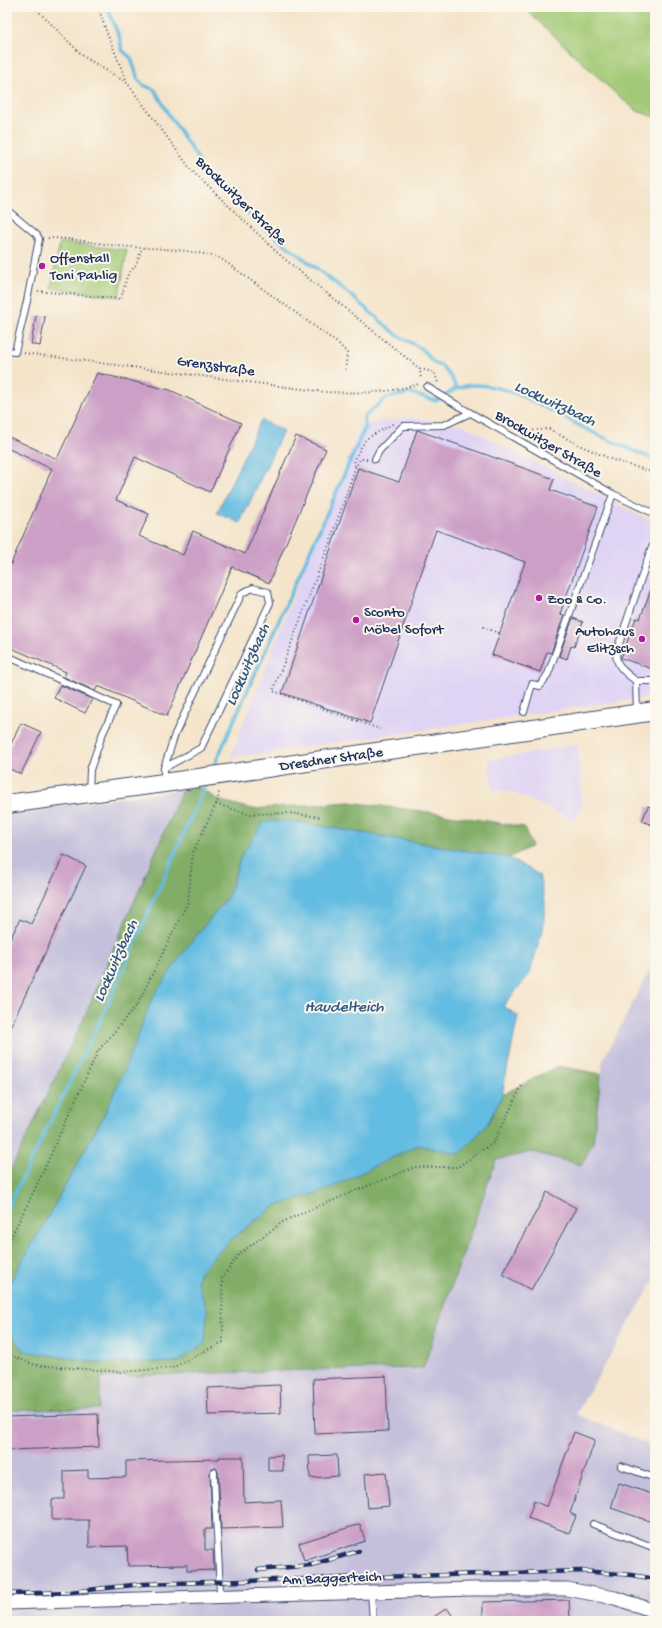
<svg xmlns="http://www.w3.org/2000/svg" width="662" height="1628" font-family="'Gochi Hand',sans-serif">
<rect width="100%" height="100%" fill="#fbf7ec"/>
<filter id="ink" filterUnits="userSpaceOnUse"><feTurbulence type="fractalNoise" baseFrequency=".025" numOctaves="2"/><feDisplacementMap in="SourceGraphic" scale="8" xChannelSelector="R" yChannelSelector="G"/><feConvolveMatrix kernelMatrix="1 2 1 2 8 2 1 2 1" color-interpolation-filters="sRGB"/></filter>
<filter id="wash" filterUnits="userSpaceOnUse"><feTurbulence type="fractalNoise" baseFrequency=".012" numOctaves="4" result="noise"/><feDisplacementMap in="SourceGraphic" scale="16" xChannelSelector="R" yChannelSelector="G"/><feGaussianBlur stdDeviation="0.9" result="paint"/><feColorMatrix in="noise" values="0 0 0 0 0 0 0 0 0 0 0 0 0 0 0 0 0 1.4 0 .05"/><feComposite in="paint" operator="in"/></filter>
<g filter="url(#wash)">
<rect width="100%" height="100%" fill="#f4e4ca"/>
<path fill="#e0d4f4" d="M 410,417 L 463,425 L 616,504 L 655,523 L 655,696 L 230,758 L 361,425 Z
M 578,745 L 582,805 L 576,821 L 512,792 L 493,790 L 489,760 Z"/>
<path fill="#c4c0db" d="M 182,790 L 84,1018 L 7,1178 L 7,813 Z
M 655,960 L 655,1279 L 576,1414 L 655,1447 L 655,1621 L 7,1621 L 7,1410 L 99,1409 L 101,1377 L 304,1370 L 423,1367 L 496,1160 L 532,1152 L 582,1165 L 593,1142 L 603,1060 Z"/>
<path fill="#a2c974" stroke="#5e7c69" d="M 523,7 L 655,7 L 655,117 L 637,111 L 614,92 Z
M 60,242 L 127,250 L 119,297 L 51,288 Z"/>
<path fill="#81ad66" stroke="#4e6e62" d="M 199,787 L 218,800 L 252,809 L 349,802 L 437,813 L 524,827 L 532,846 L 509,858 L 290,821 L 241,856 L 228,897 L 184,951 L 103,1117 L 53,1208 L 9,1284 L 8,1304 L 9,1330 L 139,1362 L 178,1362 L 207,1309 L 197,1281 L 200,1271 L 230,1240 L 275,1206 L 326,1189 L 418,1145 L 460,1154 L 488,1123 L 502,1095 L 558,1066 L 601,1074 L 593,1142 L 582,1165 L 532,1152 L 496,1160 L 423,1368 L 304,1370 L 101,1377 L 99,1409 L 7,1410 L 7,1178 L 84,1018 L 182,790 Z"/>
<path fill="#64bce1" stroke="#4076a0" d="M 261,420 L 283,431 L 240,523 L 217,513 Z
M 265,821 L 290,821 L 509,858 L 539,875 L 545,902 L 543,929 L 529,975 L 503,1006 L 518,1016 L 502,1095 L 488,1123 L 460,1154 L 418,1145 L 326,1190 L 275,1206 L 230,1240 L 200,1271 L 197,1281 L 207,1309 L 205,1343 L 178,1362 L 100,1363 L 23,1351 L 9,1330 L 8,1304 L 9,1284 L 53,1208 L 103,1117 L 127,1064 L 152,999 L 184,951 L 228,897 L 241,856 Z"/>
<g fill="none" stroke-linecap="round" stroke-linejoin="round">
<path stroke="#64bce1" stroke-width="3.5" d="M 107,7 L 120,39 L 122,50 L 131,58 L 138,79 L 143,85 L 155,90 L 169,115 L 198,159 L 204,175 L 217,182 L 261,226 L 342,288 L 397,335 L 422,349 L 434,363 L 442,366 L 451,377 L 456,388
M 212,770 L 365,428 L 364,417 L 386,398 L 411,393 L 436,401 C 447,394 458,386 472,385 C 513,384 552,412 588,430 C 610,441 632,450 655,460
M 7,1209 L 102,1017 L 206,783"/>
</g>
<g id="blocks">
<path fill="#cc9fc6" d="M 36,316 L 45,317 L 40,346 L 31,344 Z
M 97,373 L 170,390 L 241,423 L 210,492 L 135,457 L 116,500 L 149,514 L 139,536 L 183,555 L 193,531 L 245,554 L 296,436 L 326,449 L 269,583 L 232,567 L 167,716 L 98,686 L 95,691 L 64,677 L 66,672 L 7,646 L 7,573 L 52,469 L 7,448 L 7,436 L 57,459 Z
M 417,430 L 554,479 L 550,490 L 598,507 L 560,614 L 564,615 L 551,653 L 547,652 L 540,672 L 492,655 L 525,562 L 436,530 L 370,723 L 282,693 L 358,468 L 399,482 Z
M 654,581 L 655,582 L 655,670 L 621,658 L 636,618 L 640,619 Z
M 573,618 L 583,622 L 574,647 L 571,646 L 567,659 L 559,656 Z
M 60,685 L 92,699 L 85,713 L 54,698 Z
M 21,723 L 41,732 L 21,774 L 7,768 L 7,752 Z
M 648,806 L 655,809 L 655,826 L 642,821 Z
M 64,855 L 86,866 L 7,1034 L 7,946 L 20,919 L 31,924 Z
M 547,1192 L 576,1208 L 531,1290 L 502,1274 Z
M 386,1376 L 388,1431 L 315,1434 L 313,1379 Z
M 280,1385 L 281,1413 L 208,1415 L 207,1388 Z
M 98,1414 L 99,1447 L 7,1450 L 7,1417 Z
M 574,1432 L 595,1440 L 570,1513 L 576,1516 L 569,1533 L 528,1518 L 534,1501 L 547,1507 Z
M 282,1455 L 283,1471 L 268,1471 L 268,1456 Z
M 337,1455 L 338,1476 L 310,1478 L 309,1456 Z
M 219,1457 L 243,1457 L 244,1502 L 281,1500 L 283,1527 L 221,1529 L 218,1472 L 216,1468 L 211,1468 L 210,1472 L 212,1529 L 205,1529 L 205,1550 L 213,1550 L 214,1570 L 187,1571 L 187,1565 L 128,1566 L 127,1546 L 89,1547 L 89,1520 L 52,1520 L 52,1499 L 64,1499 L 64,1471 L 88,1470 L 88,1478 L 126,1477 L 126,1461 L 219,1459 Z
M 386,1472 L 389,1506 L 368,1508 L 365,1474 Z
M 619,1483 L 655,1495 L 655,1523 L 611,1508 Z
M 360,1524 L 365,1541 L 304,1561 L 299,1543 Z
M 569,1600 L 570,1621 L 483,1621 L 483,1602 Z
M 447,1608 L 456,1621 L 428,1621 Z"/>
</g>
</g>
<g filter="url(#ink)">
<use href="#blocks" fill-opacity="0" stroke="#3c4a6e" stroke-width="1"/>
<g fill="none" stroke-linecap="round" stroke-linejoin="round">
<g stroke="#3c4a6e" stroke-width="8">
<path id="lane" d="M 7,210 L 37,235 L 39,239 L 27,301 L 15,352 L 7,351
M 427,387 L 462,408 L 613,494 L 655,514
M 375,459 L 379,451 L 403,426 L 444,425 L 470,413
M 7,656 L 116,705 L 102,735 L 90,770 L 89,792
M 636,681 L 655,681
M 524,712 L 532,684 L 540,686 L 548,674 L 613,494
M 637,712 L 636,681 C 626,673 616,667 616,653 L 651,549 L 653,546 L 655,546
M 164,768 L 201,748 L 270,603 L 268,592 L 253,588 L 242,593 L 175,734 L 164,768 L 164,781
M 621,1466 L 655,1478
M 214,1472 C 215,1513 219,1555 220,1596
M 593,1524 L 655,1548
M 371,1592 L 373,1621"/>
</g>
<g stroke="#3c4a6e" stroke-width="15">
<path id="street" d="M 7,1603 L 471,1589 L 567,1589 L 615,1598 L 655,1611"/>
</g>
<g stroke="#3c4a6e" stroke-width="20">
<path id="secondary" d="M 7,804 L 164,783 L 655,711"/>
</g>
<path stroke="#3c4a6e" stroke-width="2" stroke-dasharray="1 3" stroke-linecap="butt" d="M 34,7 L 83,56 L 127,83
M 98,7 L 107,33 L 128,84 L 192,171 L 281,256 L 420,369 L 421,380
M 48,238 C 72,238 95,243 119,246 C 153,249 187,248 220,258 L 339,344 L 347,353 L 345,372
M 38,291 L 121,299 L 127,276 L 136,265 L 142,248
M 24,353 L 325,392 C 357,393 388,394 418,384
M 420,369 L 434,372 L 438,383
M 521,432 L 549,429 L 579,445 L 613,460 L 655,473
M 367,459 L 360,459 L 355,468 L 331,539 L 273,691 L 380,729
M 355,466 L 354,459 L 366,439 L 394,423
M 483,627 L 499,633
M 216,804 L 249,814 L 288,813 L 320,817
M 7,1245 L 35,1189 L 98,1051 L 137,1005 L 188,902 L 193,852 L 218,800 L 219,790
M 7,1354 L 35,1365 L 121,1372 L 172,1368 L 223,1342 L 222,1278 L 239,1254 L 284,1221 L 355,1191 L 415,1167 L 458,1167 L 494,1142 L 522,1085"/>
<use href="#lane" stroke="#fff" stroke-width="6"/>
<use href="#street" stroke="#fff" stroke-width="13"/>
<use href="#secondary" stroke="#fff" stroke-width="18"/>
<g stroke="#1b2f5e" stroke-width="4.5">
<path id="rail" d="M 258,1570 L 311,1565 L 359,1551
M 7,1594 L 70,1592 L 142,1584 L 582,1571 L 632,1575 L 655,1579"/>
</g>
<use href="#rail" stroke="#fbf7ec" stroke-width="3" stroke-dasharray="9" stroke-linecap="butt"/>
</g>
</g>
<g fill="#b5179e" stroke="#fbf7ec" stroke-width="1.5">
<circle cx="42" cy="266" r="4"/>
<circle cx="539" cy="598" r="4"/>
<circle cx="356" cy="620" r="4"/>
<circle cx="642" cy="639" r="4"/>
</g>
<g text-anchor="middle" stroke-width="4" stroke-linejoin="round" paint-order="stroke">
<g font-size="15" fill="#1b2f5e" stroke="#fbf7ec">
<text transform="translate(242 200) rotate(44)" y="5">Brockwitzer Straße</text>
<text transform="translate(216 365) rotate(8)" y="5">Grenzstraße</text>
<text transform="translate(549 443) rotate(30)" y="5">Brockwitzer Straße</text>
<text transform="translate(331 758) rotate(-8)" y="5">Dresdner Straße</text>
<text transform="translate(332 1577) rotate(-2)" y="5">Am Baggerteich</text>
</g>
<g font-size="15" fill="#1b2f5e" stroke="#fbf7ec" text-anchor="start">
<text x="50" y="262">Offenstall<tspan x="50" dy="17">Toni Pahlig</tspan></text>
<text x="547" y="603">Zoo &amp; Co.</text>
<text x="364" y="616">Sconto<tspan x="364" dy="17">Möbel Sofort</tspan></text>
<text x="634" y="635" text-anchor="end">Autohaus<tspan x="634" dy="17">Elitzsch</tspan></text>
</g>
<g font-size="16" font-style="italic" fill="#315985" stroke="#fbf7ec">
<text transform="translate(556 402) rotate(25)" y="6">Lockwitzbach</text>
<text transform="translate(246 664) rotate(-66)" y="6">Lockwitzbach</text>
<text transform="translate(114 960) rotate(-66)" y="6">Lockwitzbach</text>
<text x="344" y="1011">Haudelteich</text>
</g>
</g>
<rect width="662" height="1628" fill="none" stroke="#fbf7ec" stroke-width="24"/>
</svg>
